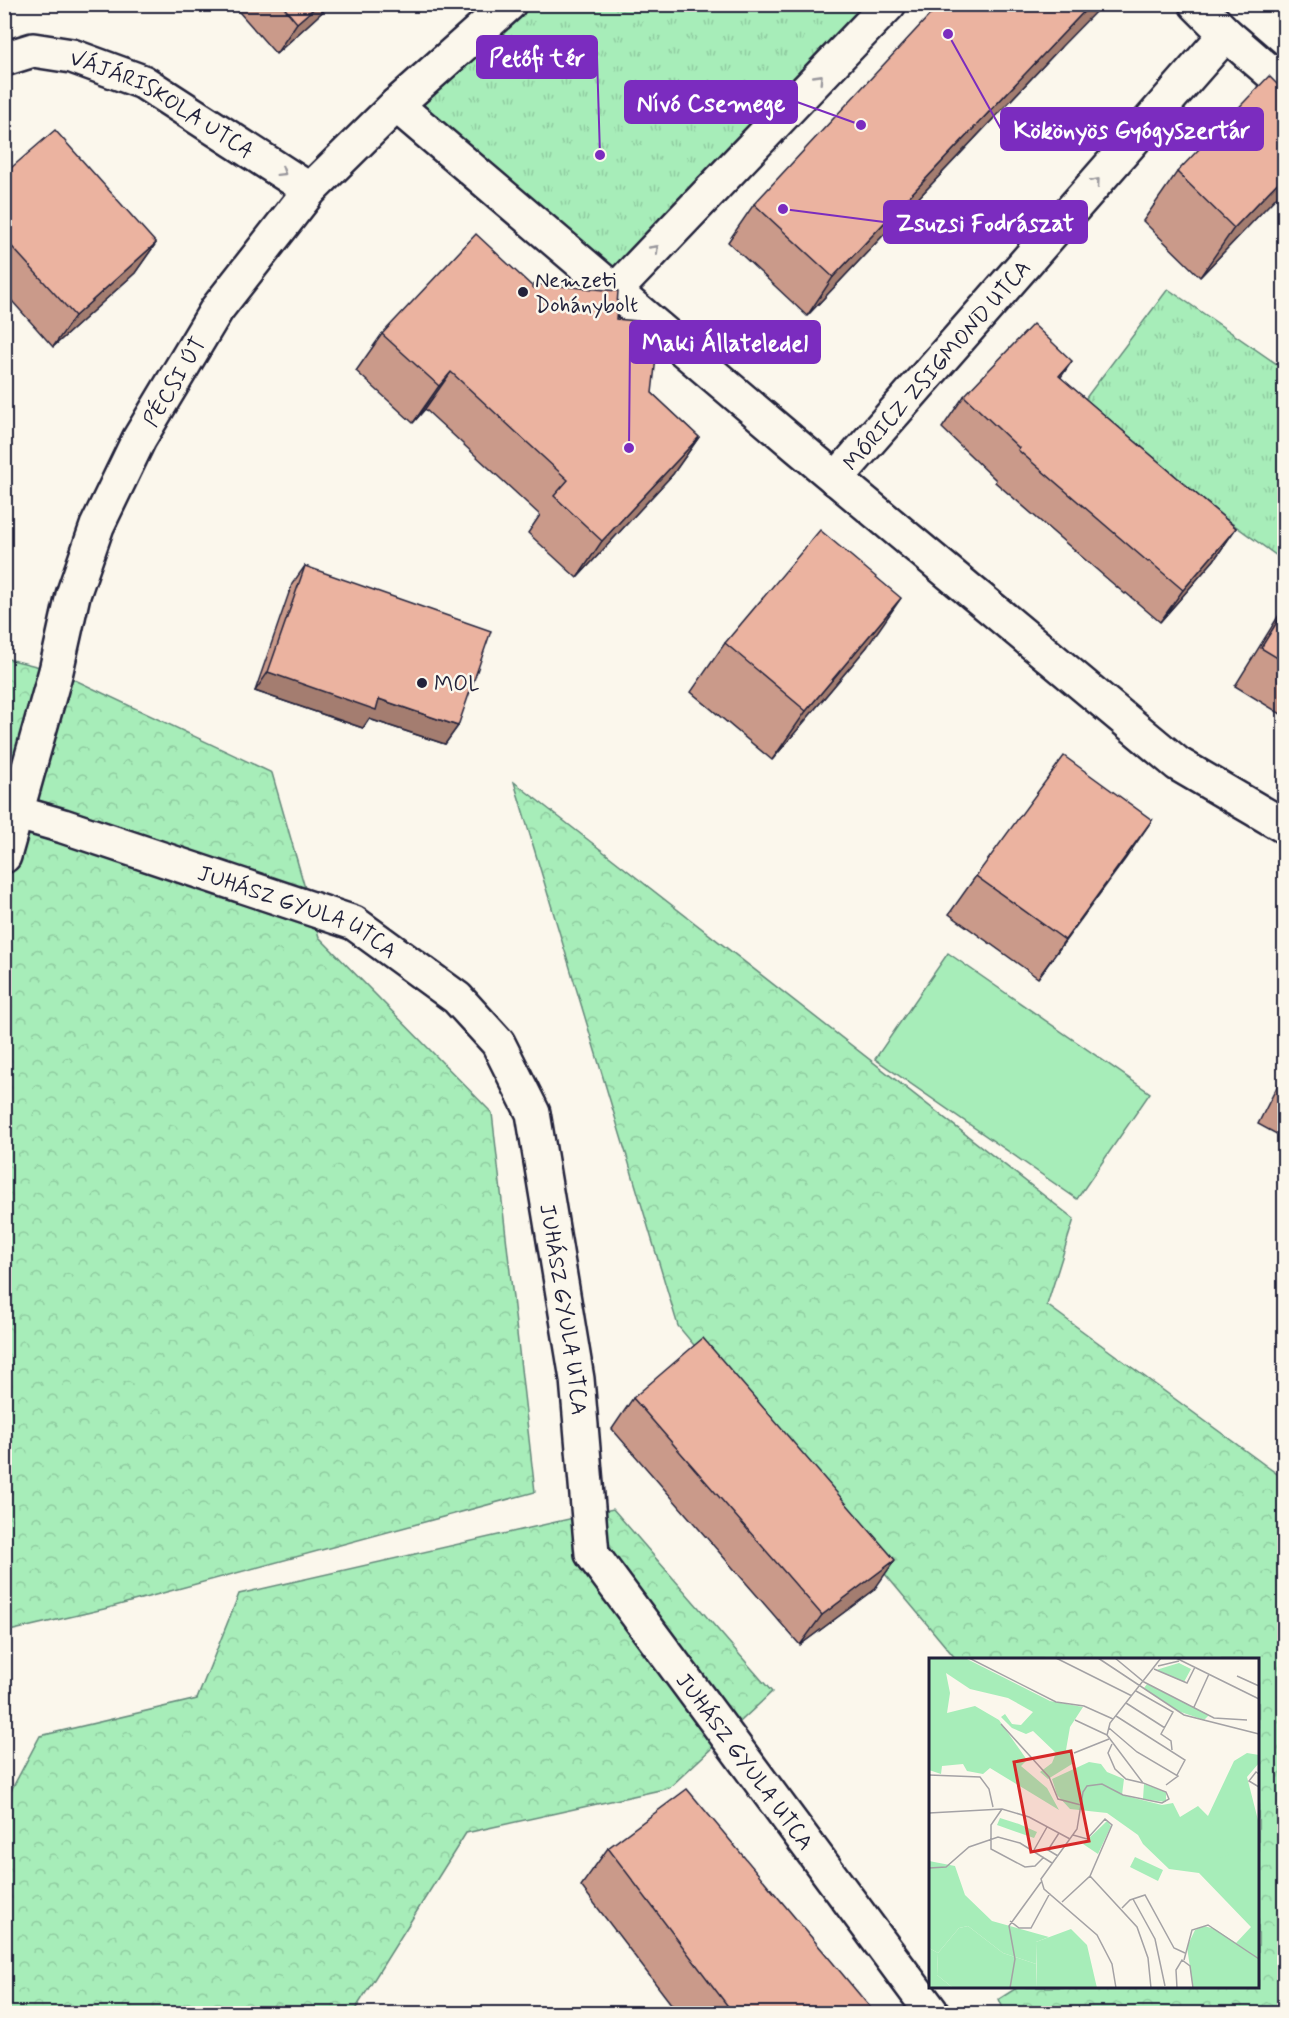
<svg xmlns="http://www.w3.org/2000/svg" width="1289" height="2018" font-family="Mynerve,sans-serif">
<defs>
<pattern id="forest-crowns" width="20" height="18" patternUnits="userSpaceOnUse" patternTransform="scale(1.5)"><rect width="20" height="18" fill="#a7edb9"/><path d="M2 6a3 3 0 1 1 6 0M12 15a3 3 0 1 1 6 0" fill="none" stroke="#8fcba0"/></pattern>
<pattern id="park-tufts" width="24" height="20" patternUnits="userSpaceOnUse" patternTransform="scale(1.5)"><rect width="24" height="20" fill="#a7edb9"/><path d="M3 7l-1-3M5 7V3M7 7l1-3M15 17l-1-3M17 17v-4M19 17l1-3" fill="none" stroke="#8fcba0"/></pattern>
</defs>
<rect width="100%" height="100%" fill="#fbf7ec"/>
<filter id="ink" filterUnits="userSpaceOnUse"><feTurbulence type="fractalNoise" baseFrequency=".0167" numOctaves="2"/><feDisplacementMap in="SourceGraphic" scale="12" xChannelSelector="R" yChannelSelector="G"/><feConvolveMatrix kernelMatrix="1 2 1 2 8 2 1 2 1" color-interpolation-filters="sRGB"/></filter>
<g filter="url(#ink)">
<path fill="#a7edb9" stroke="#64887a" stroke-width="1.5" d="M 948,953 L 1150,1093 L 1077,1199 L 875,1059 Z"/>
<path fill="url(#forest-crowns)" stroke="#64887a" stroke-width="1.5" d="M 4,658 L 56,671 L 272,773 L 319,937 L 492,1113 L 535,1492 L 104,1609 L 5,1632 Z
M 514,782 L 1074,1219 L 1047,1305 L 1284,1479 L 1284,2013 L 1005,2013 L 999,1999 L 1018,1987 L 1258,1986 L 1258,1660 L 956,1659 L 678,1326 Z
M 613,1509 L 772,1692 L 669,1788 L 466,1833 L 353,2013 L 5,2014 L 5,1802 L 40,1736 L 197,1699 L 239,1594 Z"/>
<path fill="url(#park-tufts)" stroke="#64887a" stroke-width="1.5" d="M 509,5 L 889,5 L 615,291 L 396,105 Z
M 1168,289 L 1284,369 L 1284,561 L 1076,411 Z"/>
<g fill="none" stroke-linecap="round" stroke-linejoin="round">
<g stroke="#22223b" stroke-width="38">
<g id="minor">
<path d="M 1196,4 L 1226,34 L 1284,84"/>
<path id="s1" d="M 4,59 L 33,50 L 72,56 L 143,82 L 310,190"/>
<path d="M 396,105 L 798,447 L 1178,764 L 1284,826"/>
<path d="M 615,291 L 889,4"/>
<path id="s2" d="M 836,479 L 1226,34"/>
<path id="s3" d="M 18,813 L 63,826 L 354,923 L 457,998 L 498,1043 L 533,1113 L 577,1379 L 592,1554 L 933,2014"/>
</g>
</g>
<g stroke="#22223b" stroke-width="38">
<g id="major">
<path id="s4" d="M 4,856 L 56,671 L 73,595 L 97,526 L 139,439 L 217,309 L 310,190 L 396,105 L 509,4"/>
</g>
</g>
<use href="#minor" stroke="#fbf7ec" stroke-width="33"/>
<use href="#major" stroke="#fbf7ec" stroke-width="33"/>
</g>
<path fill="#ca9a8a" stroke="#22223b" stroke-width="1.5" d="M 232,4 L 331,4 L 276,54 Z
M 1061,47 L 807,316 L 728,242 L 754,204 Z
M 1177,172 L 1284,189 L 1200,277 L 1143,221 Z
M 4,174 L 156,243 L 135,273 L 53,347 L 4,292 Z
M 535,284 L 616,319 L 652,393 L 699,437 L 673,474 L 577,578 L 528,533 L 540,515 L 425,409 L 413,423 L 356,371 L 382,334 L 532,287 Z
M 1061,378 L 1236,528 L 1214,560 L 1160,622 L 1126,593 L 1125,594 L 995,482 L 996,480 L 942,428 L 964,396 Z
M 305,566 L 458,726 L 445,744 L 369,719 L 363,728 L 255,691 L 292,584 Z
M 1284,607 L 1284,716 L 1235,686 Z
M 725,643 L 867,647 L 772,760 L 691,692 Z
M 1152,820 L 1038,978 L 949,914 L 976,876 Z
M 1284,1073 L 1284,1138 L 1258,1124 Z
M 633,1398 L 874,1590 L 800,1645 L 612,1429 Z
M 608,1848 L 875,2013 L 678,2013 L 581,1886 Z"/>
<path fill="#a47d70" stroke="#22223b" stroke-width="1.5" d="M 319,4 L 331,4 L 276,54 L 297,23 Z
M 1091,4 L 1103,4 L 1061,47 L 807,316 L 833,277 Z
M 1284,176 L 1284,189 L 1200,277 L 1234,228 Z
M 156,243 L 135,273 L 53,347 L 75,316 Z
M 1072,361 L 1050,393 L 1059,376 Z
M 451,372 L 425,409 L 413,423 L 439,386 Z
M 699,437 L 673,474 L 577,578 L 602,541 Z
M 1236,528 L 1214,560 L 1160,622 L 1183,590 Z
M 901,598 L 867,647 L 772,760 L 806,711 Z
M 268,672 L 379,699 L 458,726 L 445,744 L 369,719 L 363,728 L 255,691 Z
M 1152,820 L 1126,858 L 1038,978 L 1065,940 Z
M 895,1560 L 874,1590 L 800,1645 L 822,1615 Z"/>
<path fill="#ebb3a0" stroke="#22223b" stroke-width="1.5" d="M 281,4 L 319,4 L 297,23 Z
M 940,4 L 1091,4 L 833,277 L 754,204 Z
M 1269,76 L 1284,91 L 1284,176 L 1234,228 L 1177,172 Z
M 55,130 L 156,243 L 75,316 L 4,238 L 4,174 Z
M 476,234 L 534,288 L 535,284 L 618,291 L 616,319 L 660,323 L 652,393 L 699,437 L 602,541 L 554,496 L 568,480 L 451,372 L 439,386 L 382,334 Z
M 1033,324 L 1072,361 L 1059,376 L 1236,528 L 1183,590 L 1149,561 L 1148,562 L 1018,450 L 1019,448 L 964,396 Z
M 820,530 L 901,598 L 806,711 L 725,643 Z
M 305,566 L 491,631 L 458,726 L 379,699 L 376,710 L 268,672 Z
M 1284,611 L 1284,662 L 1261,648 Z
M 1064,756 L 1152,820 L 1065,940 L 976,876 Z
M 703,1338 L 895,1560 L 822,1615 L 633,1398 Z
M 687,1789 L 875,2013 L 733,2013 L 608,1848 Z"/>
<defs><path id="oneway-chevron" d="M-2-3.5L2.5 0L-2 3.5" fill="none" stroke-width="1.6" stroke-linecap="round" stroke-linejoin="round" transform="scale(1.5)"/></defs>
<g stroke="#99979c">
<use href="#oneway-chevron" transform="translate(819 78) rotate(-46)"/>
<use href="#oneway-chevron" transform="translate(282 172) rotate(32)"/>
<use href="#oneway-chevron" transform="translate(1096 182) rotate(-49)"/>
<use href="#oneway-chevron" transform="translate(655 249) rotate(-46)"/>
</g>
</g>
<g fill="#22223b" stroke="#fbf7ec" stroke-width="2">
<circle cx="523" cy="292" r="6"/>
<circle cx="422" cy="683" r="6"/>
</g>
<g text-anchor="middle" stroke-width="5" stroke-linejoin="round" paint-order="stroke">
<g font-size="22" fill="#22223b" stroke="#fbf7ec">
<text dy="8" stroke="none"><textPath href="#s1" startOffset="172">VÁJÁRISKOLA UTCA</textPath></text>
<text dy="8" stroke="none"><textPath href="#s2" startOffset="152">MÓRICZ ZSIGMOND UTCA</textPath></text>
<text dy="8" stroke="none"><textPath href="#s4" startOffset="507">PÉCSI ÚT</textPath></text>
<text dy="8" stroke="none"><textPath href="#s3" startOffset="297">JUHÁSZ GYULA UTCA</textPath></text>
<text dy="8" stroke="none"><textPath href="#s3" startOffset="819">JUHÁSZ GYULA UTCA</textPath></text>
<text dy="8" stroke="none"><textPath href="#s3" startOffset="1323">JUHÁSZ GYULA UTCA</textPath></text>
</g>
<g font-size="22" fill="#22223b" stroke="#fbf7ec" text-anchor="start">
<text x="535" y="287">Nemzeti<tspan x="535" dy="25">Dohánybolt</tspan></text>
<text x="434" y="691">MOL</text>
</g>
</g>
<g transform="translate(929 1658)">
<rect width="330" height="330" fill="#fbf7ec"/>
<path d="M 218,26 L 280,57 L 275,62 L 249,53 L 215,30 ZM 206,199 L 234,212 L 229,223 L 201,209 ZM 0,203 L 26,208 L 36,237 L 63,263 L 120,279 L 107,284 L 107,306 L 74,295 L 39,268 L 30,270 L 9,295 L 0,290 Z" fill="#a7edb9"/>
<path d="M 0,0 L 36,0 L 121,43 L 154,49 L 141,69 L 137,92 L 143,91 L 143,106 L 119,121 L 111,114 L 123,105 L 127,95 L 104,73 L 97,76 L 83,70 L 72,59 L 76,56 L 83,66 L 92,67 L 104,54 L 79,40 L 41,31 L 17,15 L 21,35 L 18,55 L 46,48 L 70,62 L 98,102 L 92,108 L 118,130 L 130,152 L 61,110 L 54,116 L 38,113 L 34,106 L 13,108 L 12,116 L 0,112 ZM 318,95 L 330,97 L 330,105 L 318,119 L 330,166 L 330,330 L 264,330 L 258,289 L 266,272 L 275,268 L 286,271 L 307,285 L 322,269 L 270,215 L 240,211 L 214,186 L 209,177 L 178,155 L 141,151 L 128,137 L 123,121 L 160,104 L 172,106 L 178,114 L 195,121 L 193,137 L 233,147 L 244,145 L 251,159 L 269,148 L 279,158 L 305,103 ZM 142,271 L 158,287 L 168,330 L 108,330 L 107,284 ZM 0,290 L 9,295 L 8,317 L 24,330 L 0,330 Z" fill="#a7edb9"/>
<path d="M 269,149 L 279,159 L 300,197 L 290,200 L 254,158 Z" fill="#a7edb9"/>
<path d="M 250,5 L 262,11 L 255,24 L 227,12 ZM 215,126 L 237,134 L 237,144 L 214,141 ZM 71,160 L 90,166 L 108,174 L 105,180 L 68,167 ZM 178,163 L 182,168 L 169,196 L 154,186 ZM 39,268 L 74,295 L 107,306 L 108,330 L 24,330 L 8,317 L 9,295 L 30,270 Z" fill="#a7edb9"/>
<path fill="none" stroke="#a4a2a5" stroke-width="1.5" d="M 40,0 L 127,44 L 155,48 L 184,61M 127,0 L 203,38M 169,0 L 255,57 L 330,76M 186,0 L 215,24 L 285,60 L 318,62M 247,0 L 330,41M 229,8 L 250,3M 225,11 L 258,25 L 266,9M 308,18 L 330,28M 207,33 L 244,54 L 232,76 L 242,83 L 243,92M 197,45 L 236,70M 265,49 L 280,16M 187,58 L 256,102 L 248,117M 146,62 L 178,77M 72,66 L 120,119 L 129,141 L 152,147M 180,70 L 208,94 L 249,118 L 237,127M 183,86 L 179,95 L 186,111 L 197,121 L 214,125M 145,95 L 180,81M 330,116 L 327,114 L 320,123 L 330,129M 0,117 L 51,119 L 60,131 L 64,149M 73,151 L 62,167 L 62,191 L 96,209 L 106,208 L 115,199M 0,155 L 73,151 L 100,159 L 141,181M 105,192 L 118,169M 129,198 L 119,192 L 130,175M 0,210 L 17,209 L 40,189 L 69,179 L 91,185 L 123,205M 161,218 L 208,269 L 219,300 L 222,330M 204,241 L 226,281 L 236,328M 133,244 L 161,218 L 183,167 L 176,161 L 158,181 L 144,177M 193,250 L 201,242 L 216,237 L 245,290 L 256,295M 81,263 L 90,270 L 102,270 L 121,235M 255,302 L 263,272 L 279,267 L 330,301M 81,330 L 86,301 L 80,268 L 112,224M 187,330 L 183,306 L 168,277 L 115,231 L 112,221 L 148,171 L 154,134 L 158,128 L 173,126 L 194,137 L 233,145 L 240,141 L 237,134 L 214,125 L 178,77 L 181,65 L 232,0M 248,330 L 247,312 L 253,302 L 261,308 L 264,330"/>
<path fill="#d62828" fill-opacity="0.15" stroke="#d62828" stroke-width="3" d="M 142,93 L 160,183 L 102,194 L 85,104 Z"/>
<rect width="330" height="330" fill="none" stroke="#22223b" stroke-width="3"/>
</g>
<path fill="none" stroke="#7b2cbf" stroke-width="2" d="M600 155L597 57M861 125L797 102M948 34L1001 129M783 209L884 222M629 448L630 342"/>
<g fill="#7b2cbf" stroke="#fbf7ec" stroke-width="2">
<circle cx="600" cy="155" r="6"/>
<circle cx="861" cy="125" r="6"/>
<circle cx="948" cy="34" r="6"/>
<circle cx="783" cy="209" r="6"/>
<circle cx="629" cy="448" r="6"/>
</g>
<g fill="#7b2cbf" stroke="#7b2cbf" stroke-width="2">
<rect x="477" y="36" width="120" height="42" rx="6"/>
<rect x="625" y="81" width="172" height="42" rx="6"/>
<rect x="1001" y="108" width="262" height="42" rx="6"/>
<rect x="884" y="201" width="203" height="42" rx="6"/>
<rect x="630" y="321" width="190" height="42" rx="6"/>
</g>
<g font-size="24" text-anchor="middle" font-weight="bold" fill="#fff">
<text x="537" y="66">Petőfi tér</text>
<text x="711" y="111">Nívó Csemege</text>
<text x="1132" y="138">Kökönyös Gyógyszertár</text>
<text x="985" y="231">Zsuzsi Fodrászat</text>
<text x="725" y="351">Maki Állateledel</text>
</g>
<rect width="1289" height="2018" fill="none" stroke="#fbf7ec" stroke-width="24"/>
<rect x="12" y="12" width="1265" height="1994" fill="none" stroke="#22223b" stroke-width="2" filter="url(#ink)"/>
</svg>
